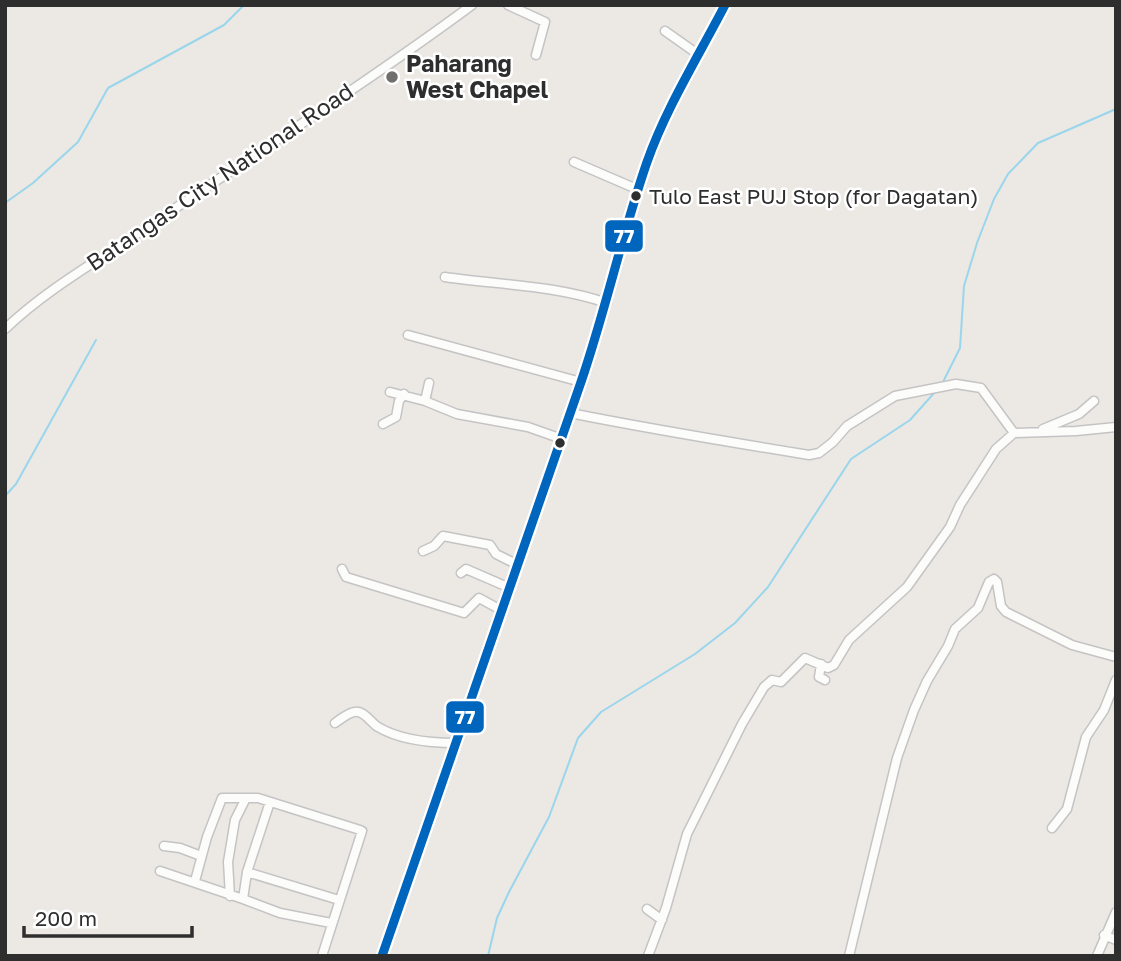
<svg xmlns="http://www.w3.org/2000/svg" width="1121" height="961" font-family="'Golos Text',sans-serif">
<rect width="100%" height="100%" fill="#ece8e4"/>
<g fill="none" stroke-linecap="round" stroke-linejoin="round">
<path stroke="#99d6ec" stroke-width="2" d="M 5,203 L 33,183 L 78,142 L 108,88 L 224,25 L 244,5
M 943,382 L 960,348 L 964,286 L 977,243 L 994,199 L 1008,174 L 1038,143 L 1116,109
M 5,496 L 16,484 L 96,340
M 488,956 L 497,918 L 509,892 L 549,817 L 578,738 L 601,712 L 695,654 L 735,623 L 768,587 L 851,459 L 910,420 L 935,392"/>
<g stroke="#c5c4c5" stroke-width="11">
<path id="minor" d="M 508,5 L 545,22 L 536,55
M 665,31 L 699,55
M 574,162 L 639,190
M 445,277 C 499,285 555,285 607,303
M 5,329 C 47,289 96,262 143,230 C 253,155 365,84 472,5
M 408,335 L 581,382
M 390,392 L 425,401 L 457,414 L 528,427 L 562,439
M 425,401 L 429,383
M 570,413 C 650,429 729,442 809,455 L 819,453 L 833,442 L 847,426 L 895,396 L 956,384 L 981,388 L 1014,433
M 383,424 L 396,417 L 399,401 L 404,394
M 1043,429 L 1079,414 L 1094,401
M 423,551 L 434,546 L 443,536 L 490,545 L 496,554 L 518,565
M 342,569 L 346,577 L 464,613 L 479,598 L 501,610
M 461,573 L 466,569 L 510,588
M 821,664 L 819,677 L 825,680
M 335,723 C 341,719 349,712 355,712 C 364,710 371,723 378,727 C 400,740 431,743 456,743
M 1052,828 L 1067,809 L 1086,737 L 1104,710 L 1116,680
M 164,846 L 180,848 L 201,856
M 160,871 L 243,899 L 247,872 L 270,802
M 247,872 L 339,900
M 195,881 L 207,837 L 222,798 L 258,798 L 360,830 L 362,831 L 322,956
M 230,896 L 228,862 L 235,820 L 246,798
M 243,899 L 280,913 L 331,923
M 647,909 L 662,920
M 1104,935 L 1116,940
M 648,956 L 666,908 L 687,834 L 742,724 L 764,687 L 772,680 L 781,682 L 805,658 L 828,668 L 834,665 L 849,640 L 907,587 L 950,527 L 960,505 L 996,449 L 1014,433 L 1076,431 L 1116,427
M 849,956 L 897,758 L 914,710 L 927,681 L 948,646 L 955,629 L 978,608 L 989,582 L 994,579 L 997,582 L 1001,606 L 1006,612 L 1072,645 L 1116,657
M 1097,956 L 1116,912"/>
</g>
<g stroke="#c6c5c4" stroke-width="14">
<path id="major" d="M 382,956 L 581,382 C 606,309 622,234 647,162 C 666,108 698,57 725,5"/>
</g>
<use href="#minor" stroke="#fcfcfb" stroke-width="8"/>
<use href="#major" stroke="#e8e4d6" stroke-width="10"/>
<g stroke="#fff" stroke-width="14">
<path id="bus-1" d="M 382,956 L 581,382 C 606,309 622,234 647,162 C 666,108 698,57 725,5"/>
</g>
<use href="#bus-1" stroke="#0065bd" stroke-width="9"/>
</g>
<circle fill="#706f6e" stroke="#fff" stroke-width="2.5" cx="392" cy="77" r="7"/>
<g fill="#2e2e2e" stroke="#fff" stroke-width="2.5">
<circle cx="636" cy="196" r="6"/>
<circle cx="560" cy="443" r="6"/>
</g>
<g text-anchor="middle" stroke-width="5" stroke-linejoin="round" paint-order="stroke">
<g font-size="21" fill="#2e2e2e" stroke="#fff" text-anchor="start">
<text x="649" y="204">Tulo East PUJ Stop (for Dagatan)</text>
</g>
<g font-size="23" font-weight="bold" fill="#2e2e2e" stroke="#fff" text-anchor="start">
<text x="406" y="72">Paharang<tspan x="406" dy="26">West Chapel</tspan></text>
</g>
<g font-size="23" fill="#2e2e2e" stroke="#fff">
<text transform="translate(220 177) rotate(-34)" y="8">Batangas City National Road</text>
</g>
</g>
<g stroke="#fff" stroke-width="2.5">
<rect x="604" y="219" width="40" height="34" rx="7" fill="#0065bd"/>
<rect x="445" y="700" width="40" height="34" rx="7" fill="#0065bd"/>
</g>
<g font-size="19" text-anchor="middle" font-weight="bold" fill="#fff">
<text x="624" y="243">77</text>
<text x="465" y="724">77</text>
</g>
<rect width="1121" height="961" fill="none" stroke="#2e2e2e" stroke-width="14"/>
<path d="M24 926v10h168v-10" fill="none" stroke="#2e2e2e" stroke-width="3.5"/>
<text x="35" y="926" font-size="21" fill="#2e2e2e" stroke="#ffffff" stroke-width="5" paint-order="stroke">200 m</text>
</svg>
